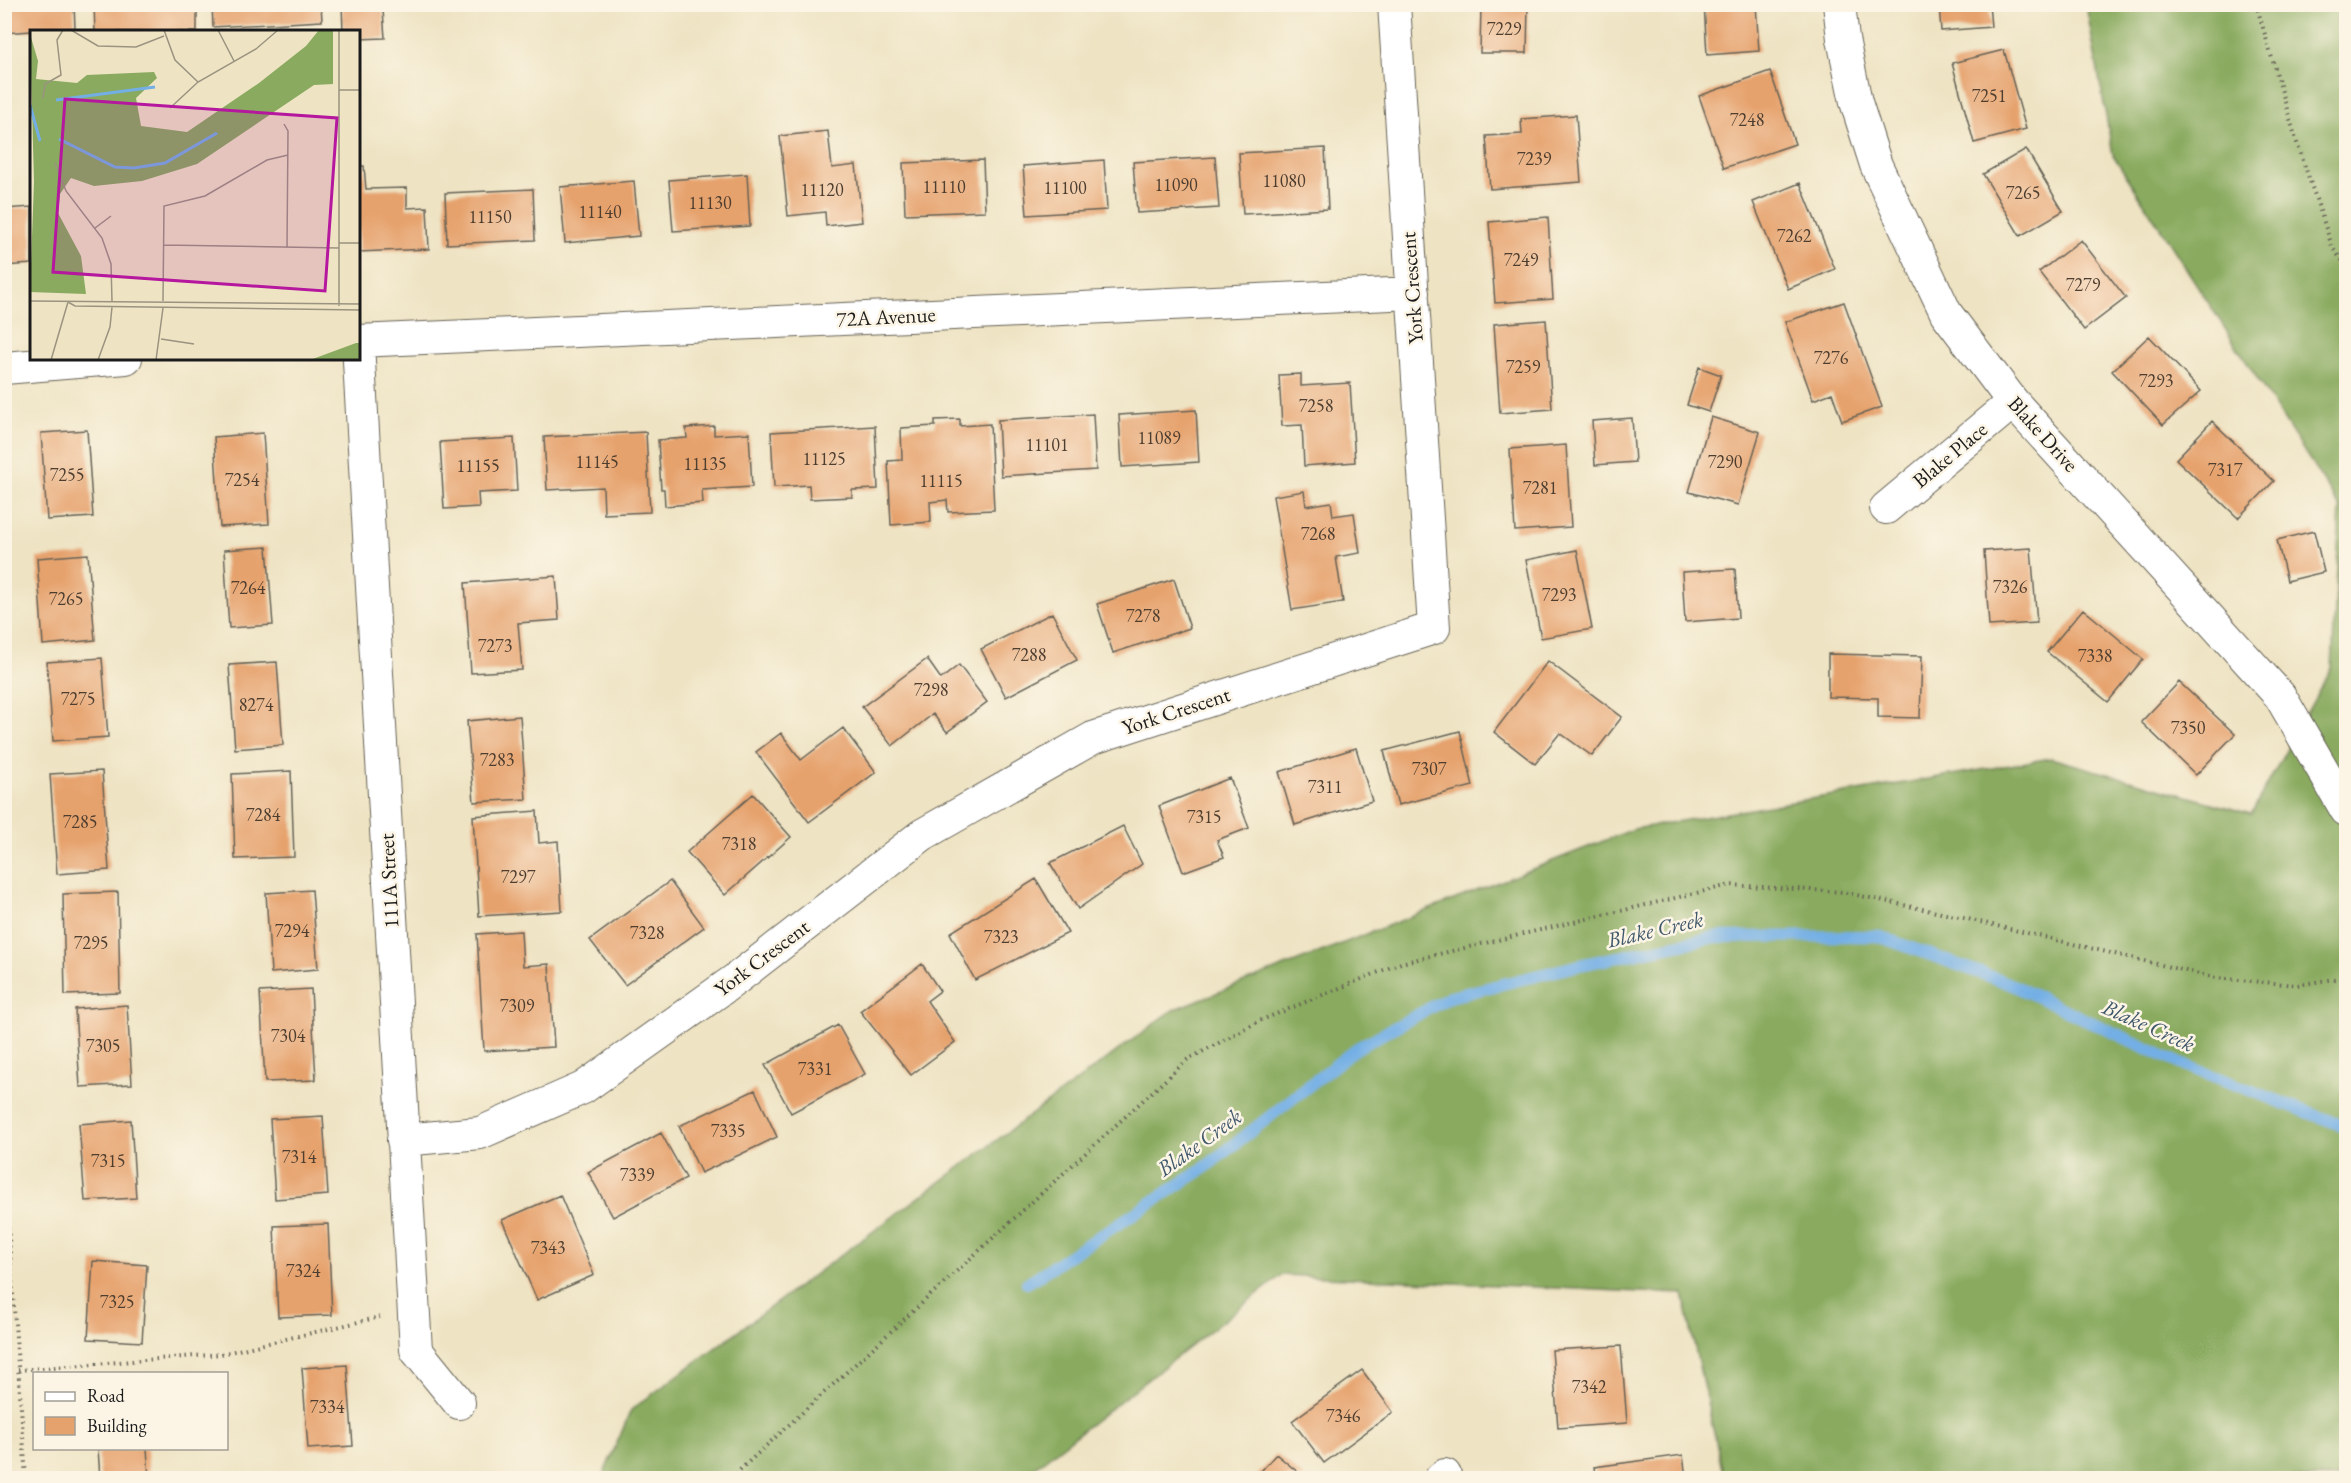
<svg xmlns="http://www.w3.org/2000/svg" width="2351" height="1483" font-family="'EB Garamond',serif">
<rect width="100%" height="100%" fill="#fcf5e5"/>
<filter id="ink" filterUnits="userSpaceOnUse"><feTurbulence type="fractalNoise" baseFrequency=".0167" numOctaves="2"/><feDisplacementMap in="SourceGraphic" scale="12" xChannelSelector="R" yChannelSelector="G"/><feConvolveMatrix kernelMatrix="1 2 1 2 8 2 1 2 1" color-interpolation-filters="sRGB"/></filter>
<filter id="wash" filterUnits="userSpaceOnUse"><feTurbulence type="fractalNoise" baseFrequency=".008" numOctaves="4" result="noise"/><feDisplacementMap in="SourceGraphic" scale="24" xChannelSelector="R" yChannelSelector="G"/><feGaussianBlur stdDeviation="1.35" result="paint"/><feColorMatrix in="noise" values="0 0 0 0 0 0 0 0 0 0 0 0 0 0 0 0 0 1.4 0 .05"/><feComposite in="paint" operator="in"/></filter>
<g filter="url(#wash)">
<rect width="100%" height="100%" fill="#eee3c3"/>
<path fill="#89aa5f" stroke="#52633e" stroke-width="1.5" d="M 2086,5 L 2346,5 L 2346,1478 L 1724,1478 L 1683,1294 L 1282,1275 L 1021,1478 L 602,1478 L 631,1410 L 1173,1010 L 1634,829 L 2051,758 L 2251,814 L 2332,667 L 2340,507 L 2113,155 Z"/>
<g fill="none" stroke-linecap="round" stroke-linejoin="round">
<path stroke="#73afe5" stroke-width="12" d="M 1027,1283 L 1203,1169 L 1357,1048 L 1450,997 L 1584,964 L 1715,937 L 1878,936 L 2008,983 L 2174,1061 L 2346,1127"/>
</g>
<g id="blocks">
<path fill="#e6a26d" d="M 4,4 L 74,4 L 75,28 L 4,33 Z
M 94,4 L 197,4 L 197,32 L 95,32 Z
M 212,4 L 321,4 L 322,21 L 213,27 Z
M 342,4 L 443,4 L 443,6 L 383,10 L 385,38 L 358,39 L 358,32 L 343,32 Z
M 1079,4 L 1152,4 L 1152,6 L 1080,10 Z
M 1481,4 L 1528,4 L 1527,53 L 1480,53 Z
M 1704,4 L 1756,4 L 1759,51 L 1707,55 Z
M 1939,4 L 1989,4 L 1991,27 L 1941,31 Z
M 2004,50 L 2026,129 L 1974,143 L 1952,63 Z
M 1770,71 L 1795,144 L 1724,168 L 1699,96 Z
M 1576,115 L 1581,182 L 1490,189 L 1486,136 L 1522,134 L 1521,119 Z
M 828,131 L 832,168 L 856,165 L 862,222 L 826,226 L 825,212 L 788,216 L 780,136 Z
M 1325,148 L 1328,209 L 1243,214 L 1239,153 Z
M 2026,149 L 2063,211 L 2020,236 L 1983,174 Z
M 1215,157 L 1219,208 L 1137,213 L 1133,162 Z
M 983,160 L 985,211 L 905,214 L 903,163 Z
M 1104,160 L 1107,210 L 1027,215 L 1023,166 Z
M 358,166 L 364,166 L 366,189 L 407,188 L 407,208 L 427,207 L 429,249 L 358,252 Z
M 747,174 L 750,226 L 673,231 L 669,180 Z
M 634,181 L 639,236 L 565,243 L 560,187 Z
M 1800,183 L 1835,269 L 1788,289 L 1753,202 Z
M 533,189 L 535,240 L 447,244 L 445,193 Z
M 32,207 L 32,264 L 4,266 L 4,209 Z
M 1548,217 L 1553,299 L 1495,303 L 1489,222 Z
M 2081,240 L 2126,298 L 2084,330 L 2039,272 Z
M 1844,302 L 1882,407 L 1842,421 L 1832,393 L 1813,400 L 1785,322 Z
M 1546,320 L 1552,409 L 1500,413 L 1494,324 Z
M 2149,336 L 2201,391 L 2163,425 L 2112,371 Z
M 1699,367 L 1721,375 L 1709,412 L 1687,405 Z
M 1301,374 L 1301,386 L 1350,383 L 1355,462 L 1304,466 L 1302,425 L 1282,426 L 1279,375 Z
M 1196,410 L 1199,462 L 1122,467 L 1119,415 Z
M 1093,414 L 1096,470 L 1001,476 L 998,420 Z
M 1711,417 L 1760,432 L 1738,505 L 1689,492 Z
M 1632,418 L 1635,462 L 1595,465 L 1592,421 Z
M 960,419 L 960,426 L 990,424 L 994,510 L 948,512 L 947,500 L 930,502 L 931,522 L 891,525 L 888,461 L 902,460 L 901,428 L 935,426 L 935,420 Z
M 2212,421 L 2274,481 L 2238,518 L 2176,459 Z
M 714,426 L 714,435 L 749,433 L 752,487 L 702,490 L 703,503 L 665,506 L 664,489 L 661,489 L 658,440 L 687,438 L 686,428 Z
M 875,426 L 878,489 L 852,490 L 852,497 L 810,499 L 809,485 L 774,487 L 771,432 Z
M 87,430 L 93,517 L 47,520 L 41,433 Z
M 646,432 L 650,512 L 604,514 L 603,487 L 547,490 L 544,437 Z
M 263,433 L 269,524 L 220,527 L 214,437 Z
M 514,438 L 517,491 L 478,493 L 479,507 L 444,509 L 440,442 Z
M 1566,445 L 1571,527 L 1515,531 L 1510,449 Z
M 1304,491 L 1306,506 L 1331,502 L 1333,516 L 1354,513 L 1360,553 L 1336,557 L 1343,602 L 1292,610 L 1273,496 Z
M 2314,531 L 2324,572 L 2287,581 L 2277,540 Z
M 267,547 L 273,625 L 229,628 L 224,550 Z
M 2031,548 L 2037,623 L 1989,626 L 1984,551 Z
M 1577,550 L 1592,629 L 1541,638 L 1526,560 Z
M 88,554 L 95,640 L 43,645 L 37,558 Z
M 1735,569 L 1738,618 L 1685,622 L 1682,572 Z
M 556,576 L 559,620 L 518,623 L 522,670 L 471,673 L 465,583 Z
M 1174,579 L 1190,628 L 1113,653 L 1097,604 Z
M 2083,609 L 2143,659 L 2108,702 L 2047,652 Z
M 1052,613 L 1077,660 L 1006,697 L 981,649 Z
M 1828,654 L 1922,656 L 1920,718 L 1878,717 L 1878,698 L 1828,697 Z
M 102,658 L 108,737 L 53,741 L 47,662 Z
M 927,659 L 941,679 L 959,665 L 987,702 L 947,732 L 933,714 L 892,746 L 862,707 Z
M 1548,661 L 1622,717 L 1592,756 L 1560,733 L 1535,764 L 1494,732 Z
M 277,662 L 283,745 L 235,749 L 229,665 Z
M 2179,682 L 2235,734 L 2196,775 L 2141,722 Z
M 520,716 L 526,799 L 474,802 L 467,721 Z
M 843,728 L 876,772 L 809,822 L 756,752 L 781,733 L 801,760 Z
M 1460,731 L 1473,786 L 1398,805 L 1384,751 Z
M 1356,748 L 1372,801 L 1295,825 L 1279,772 Z
M 102,771 L 109,870 L 57,874 L 50,774 Z
M 291,771 L 294,857 L 235,859 L 232,774 Z
M 1230,778 L 1249,828 L 1217,840 L 1224,857 L 1183,872 L 1159,806 Z
M 753,794 L 791,837 L 725,895 L 687,852 Z
M 537,811 L 539,843 L 558,841 L 562,911 L 479,916 L 473,816 Z
M 1123,826 L 1142,864 L 1078,909 L 1050,863 Z
M 1036,879 L 1068,933 L 975,980 L 950,933 Z
M 670,881 L 704,927 L 625,985 L 590,940 Z
M 312,890 L 318,969 L 271,973 L 266,893 Z
M 118,892 L 120,993 L 65,995 L 63,894 Z
M 521,931 L 523,966 L 549,964 L 554,1047 L 484,1051 L 477,934 Z
M 922,964 L 940,991 L 927,1001 L 955,1042 L 911,1075 L 860,1011 Z
M 311,989 L 316,1080 L 265,1082 L 260,992 Z
M 127,1005 L 132,1084 L 80,1087 L 75,1009 Z
M 838,1025 L 865,1074 L 791,1113 L 765,1065 Z
M 755,1090 L 777,1137 L 701,1173 L 679,1126 Z
M 323,1116 L 328,1195 L 275,1199 L 270,1119 Z
M 131,1120 L 136,1198 L 85,1201 L 79,1124 Z
M 661,1133 L 686,1178 L 613,1217 L 588,1172 Z
M 560,1195 L 594,1275 L 537,1300 L 502,1220 Z
M 328,1224 L 332,1315 L 278,1317 L 274,1226 Z
M 93,1261 L 147,1265 L 142,1342 L 88,1339 Z
M 1621,1346 L 1627,1423 L 1558,1428 L 1552,1350 Z
M 347,1365 L 353,1446 L 308,1449 L 302,1368 Z
M 1362,1370 L 1393,1412 L 1324,1463 L 1292,1421 Z
M 98,1448 L 147,1448 L 149,1478 L 100,1478 Z
M 1276,1454 L 1305,1478 L 1255,1478 Z
M 1683,1455 L 1686,1478 L 1596,1478 L 1594,1467 Z"/>
</g>
</g>
<g filter="url(#ink)">
<use href="#blocks" fill-opacity="0" stroke="#666256" stroke-width="1.5"/>
<g fill="none" stroke-linecap="round" stroke-linejoin="round">
<g stroke="#666256" stroke-width="34">
<path id="minor" d="M 1839,4 L 1843,39 L 1856,102 L 1876,165 L 1946,313 L 2013,402 L 2280,696 L 2346,810
M 358,341 L 1413,293
M 358,344 L 416,1350 L 459,1403
M 4,368 L 126,358
M 1886,508 L 2013,402
M 403,1140 L 480,1133 L 583,1088 L 736,979 L 922,835 L 1093,738 L 1434,628 L 1394,4
M 1441,1478 L 1445,1475"/>
</g>
<path stroke="#666256" stroke-width="4" stroke-dasharray="1.5 4.5" stroke-linecap="butt" d="M 2256,4 L 2297,143 L 2333,249 L 2346,265
M 4,1168 L 26,1478
M 18,1370 L 221,1354 L 380,1317
M 731,1478 L 1187,1060 L 1259,1021 L 1401,963 L 1730,885 L 1842,892 L 1955,916 L 2216,978 L 2297,985 L 2346,977"/>
<use href="#minor" stroke="#fff" stroke-width="32"/>
</g>
</g>
<g text-anchor="middle" stroke-width="5" stroke-linejoin="round" paint-order="stroke">
<g font-size="18" fill="#4e3e30">
<text x="1504" y="35">7229</text>
<text x="1989" y="102">7251</text>
<text x="1747" y="126">7248</text>
<text x="1534" y="165">7239</text>
<text x="1284" y="187">11080</text>
<text x="1176" y="191">11090</text>
<text x="944" y="193">11110</text>
<text x="1065" y="194">11100</text>
<text x="822" y="196">11120</text>
<text x="2023" y="199">7265</text>
<text x="710" y="209">11130</text>
<text x="600" y="218">11140</text>
<text x="490" y="223">11150</text>
<text x="1794" y="242">7262</text>
<text x="1521" y="266">7249</text>
<text x="2083" y="291">7279</text>
<text x="1831" y="364">7276</text>
<text x="1523" y="373">7259</text>
<text x="2156" y="387">7293</text>
<text x="1316" y="412">7258</text>
<text x="1159" y="444">11089</text>
<text x="1047" y="451">11101</text>
<text x="824" y="465">11125</text>
<text x="597" y="468">11145</text>
<text x="1725" y="468">7290</text>
<text x="705" y="470">11135</text>
<text x="478" y="472">11155</text>
<text x="2225" y="476">7317</text>
<text x="67" y="481">7255</text>
<text x="242" y="486">7254</text>
<text x="941" y="487">11115</text>
<text x="1540" y="494">7281</text>
<text x="1318" y="540">7268</text>
<text x="2010" y="593">7326</text>
<text x="248" y="594">7264</text>
<text x="1559" y="601">7293</text>
<text x="66" y="605">7265</text>
<text x="1143" y="622">7278</text>
<text x="495" y="652">7273</text>
<text x="1029" y="661">7288</text>
<text x="2095" y="662">7338</text>
<text x="931" y="696">7298</text>
<text x="78" y="705">7275</text>
<text x="256" y="711">8274</text>
<text x="2188" y="734">7350</text>
<text x="497" y="766">7283</text>
<text x="1429" y="775">7307</text>
<text x="1325" y="793">7311</text>
<text x="263" y="821">7284</text>
<text x="1204" y="823">7315</text>
<text x="80" y="828">7285</text>
<text x="739" y="850">7318</text>
<text x="518" y="883">7297</text>
<text x="292" y="937">7294</text>
<text x="647" y="939">7328</text>
<text x="1001" y="943">7323</text>
<text x="91" y="949">7295</text>
<text x="517" y="1012">7309</text>
<text x="288" y="1042">7304</text>
<text x="103" y="1052">7305</text>
<text x="815" y="1075">7331</text>
<text x="728" y="1137">7335</text>
<text x="299" y="1163">7314</text>
<text x="108" y="1167">7315</text>
<text x="637" y="1181">7339</text>
<text x="548" y="1254">7343</text>
<text x="303" y="1277">7324</text>
<text x="117" y="1308">7325</text>
<text x="1589" y="1393">7342</text>
<text x="327" y="1413">7334</text>
<text x="1343" y="1422">7346</text>
</g>
<g font-size="21" fill="#1c1c1c" stroke="#fcf5e5">
<text transform="translate(1412 288) rotate(-94)" y="7">York Crescent</text>
<text transform="translate(886 317) rotate(-3)" y="7">72A Avenue</text>
<text transform="translate(2043 434) rotate(48)" y="7">Blake Drive</text>
<text transform="translate(1950 455) rotate(-40)" y="7">Blake Place</text>
<text transform="translate(1176 711) rotate(-18)" y="7">York Crescent</text>
<text transform="translate(389 881) rotate(-93)" y="7">111A Street</text>
<text transform="translate(762 958) rotate(-37)" y="7">York Crescent</text>
</g>
<g font-size="22" font-style="italic" fill="#3f576c" stroke="#fcf5e5">
<text transform="translate(1655 929) rotate(-13)" y="8">Blake Creek</text>
<text transform="translate(2149 1025) rotate(24)" y="8">Blake Creek</text>
<text transform="translate(1199 1142) rotate(-36)" y="8">Blake Creek</text>
</g>
</g>
<g transform="translate(30 30)">
<rect width="330" height="330" fill="#eee3c3"/>
<path d="M 289,0 L 303,0 L 303,54 L 284,55 L 167,134 L 112,151 L 64,156 L 41,148 L 30,164 L 28,183 L 51,226 L 56,264 L 0,262 L 4,152 L 0,4 L 8,31 L 6,49 L 47,53 L 57,45 L 124,42 L 127,48 L 106,68 L 111,96 L 157,102 L 229,53 L 276,16 ZM 326,313 L 330,313 L 330,330 L 280,330 Z" fill="#89aa5f"/>
<path fill="none" stroke="#73afe5" stroke-width="3" d="M 26,70 L 125,57M 0,75 L 10,111M 29,109 L 85,137 L 104,138 L 135,133 L 187,103"/>
<path fill="none" stroke="#9a9380" stroke-width="1.5" d="M 41,0 L 68,16 L 106,17 L 134,6M 134,0 L 145,30 L 168,52M 188,0 L 204,31M 309,60 L 330,60M 13,68 L 15,54 L 31,45 L 27,10 L 33,0M 140,78 L 168,52 L 226,19 L 248,0M 254,94 L 258,101 L 257,218M 25,133 L 36,161 L 72,208 L 81,234 L 82,271M 65,198 L 81,186M 309,213 L 330,213M 134,215 L 309,218M 0,271 L 330,274M 133,271 L 134,176 L 175,166 L 237,130 L 258,125M 38,272 L 45,276 L 330,280M 309,276 L 309,0M 131,309 L 164,314M 21,330 L 38,272M 68,330 L 80,297 L 82,277M 126,330 L 133,278"/>
<path fill="#b5179e" fill-opacity="0.15" stroke="#b5179e" stroke-width="3" d="M 35,69 L 307,88 L 295,261 L 23,242 Z"/>
<rect width="330" height="330" fill="none" stroke="#1c1c1c" stroke-width="3"/>
</g>
<rect width="2351" height="1483" fill="none" stroke="#fcf5e5" stroke-width="24"/>
<rect x="33" y="1372" width="195" height="78" fill="#fcf5e5" stroke="#a29e95" stroke-width="1.5"/>
<rect x="45" y="1392" width="30" height="9" fill="#ffffff" stroke="#a29e95" stroke-width="1.5"/>
<text x="87" y="1402" font-size="18" fill="#1c1c1c">Road</text>
<rect x="45" y="1417" width="30" height="18" fill="#e6a26d" stroke="#a29e95" stroke-width="1.5"/>
<text x="87" y="1432" font-size="18" fill="#1c1c1c">Building</text>
</svg>
